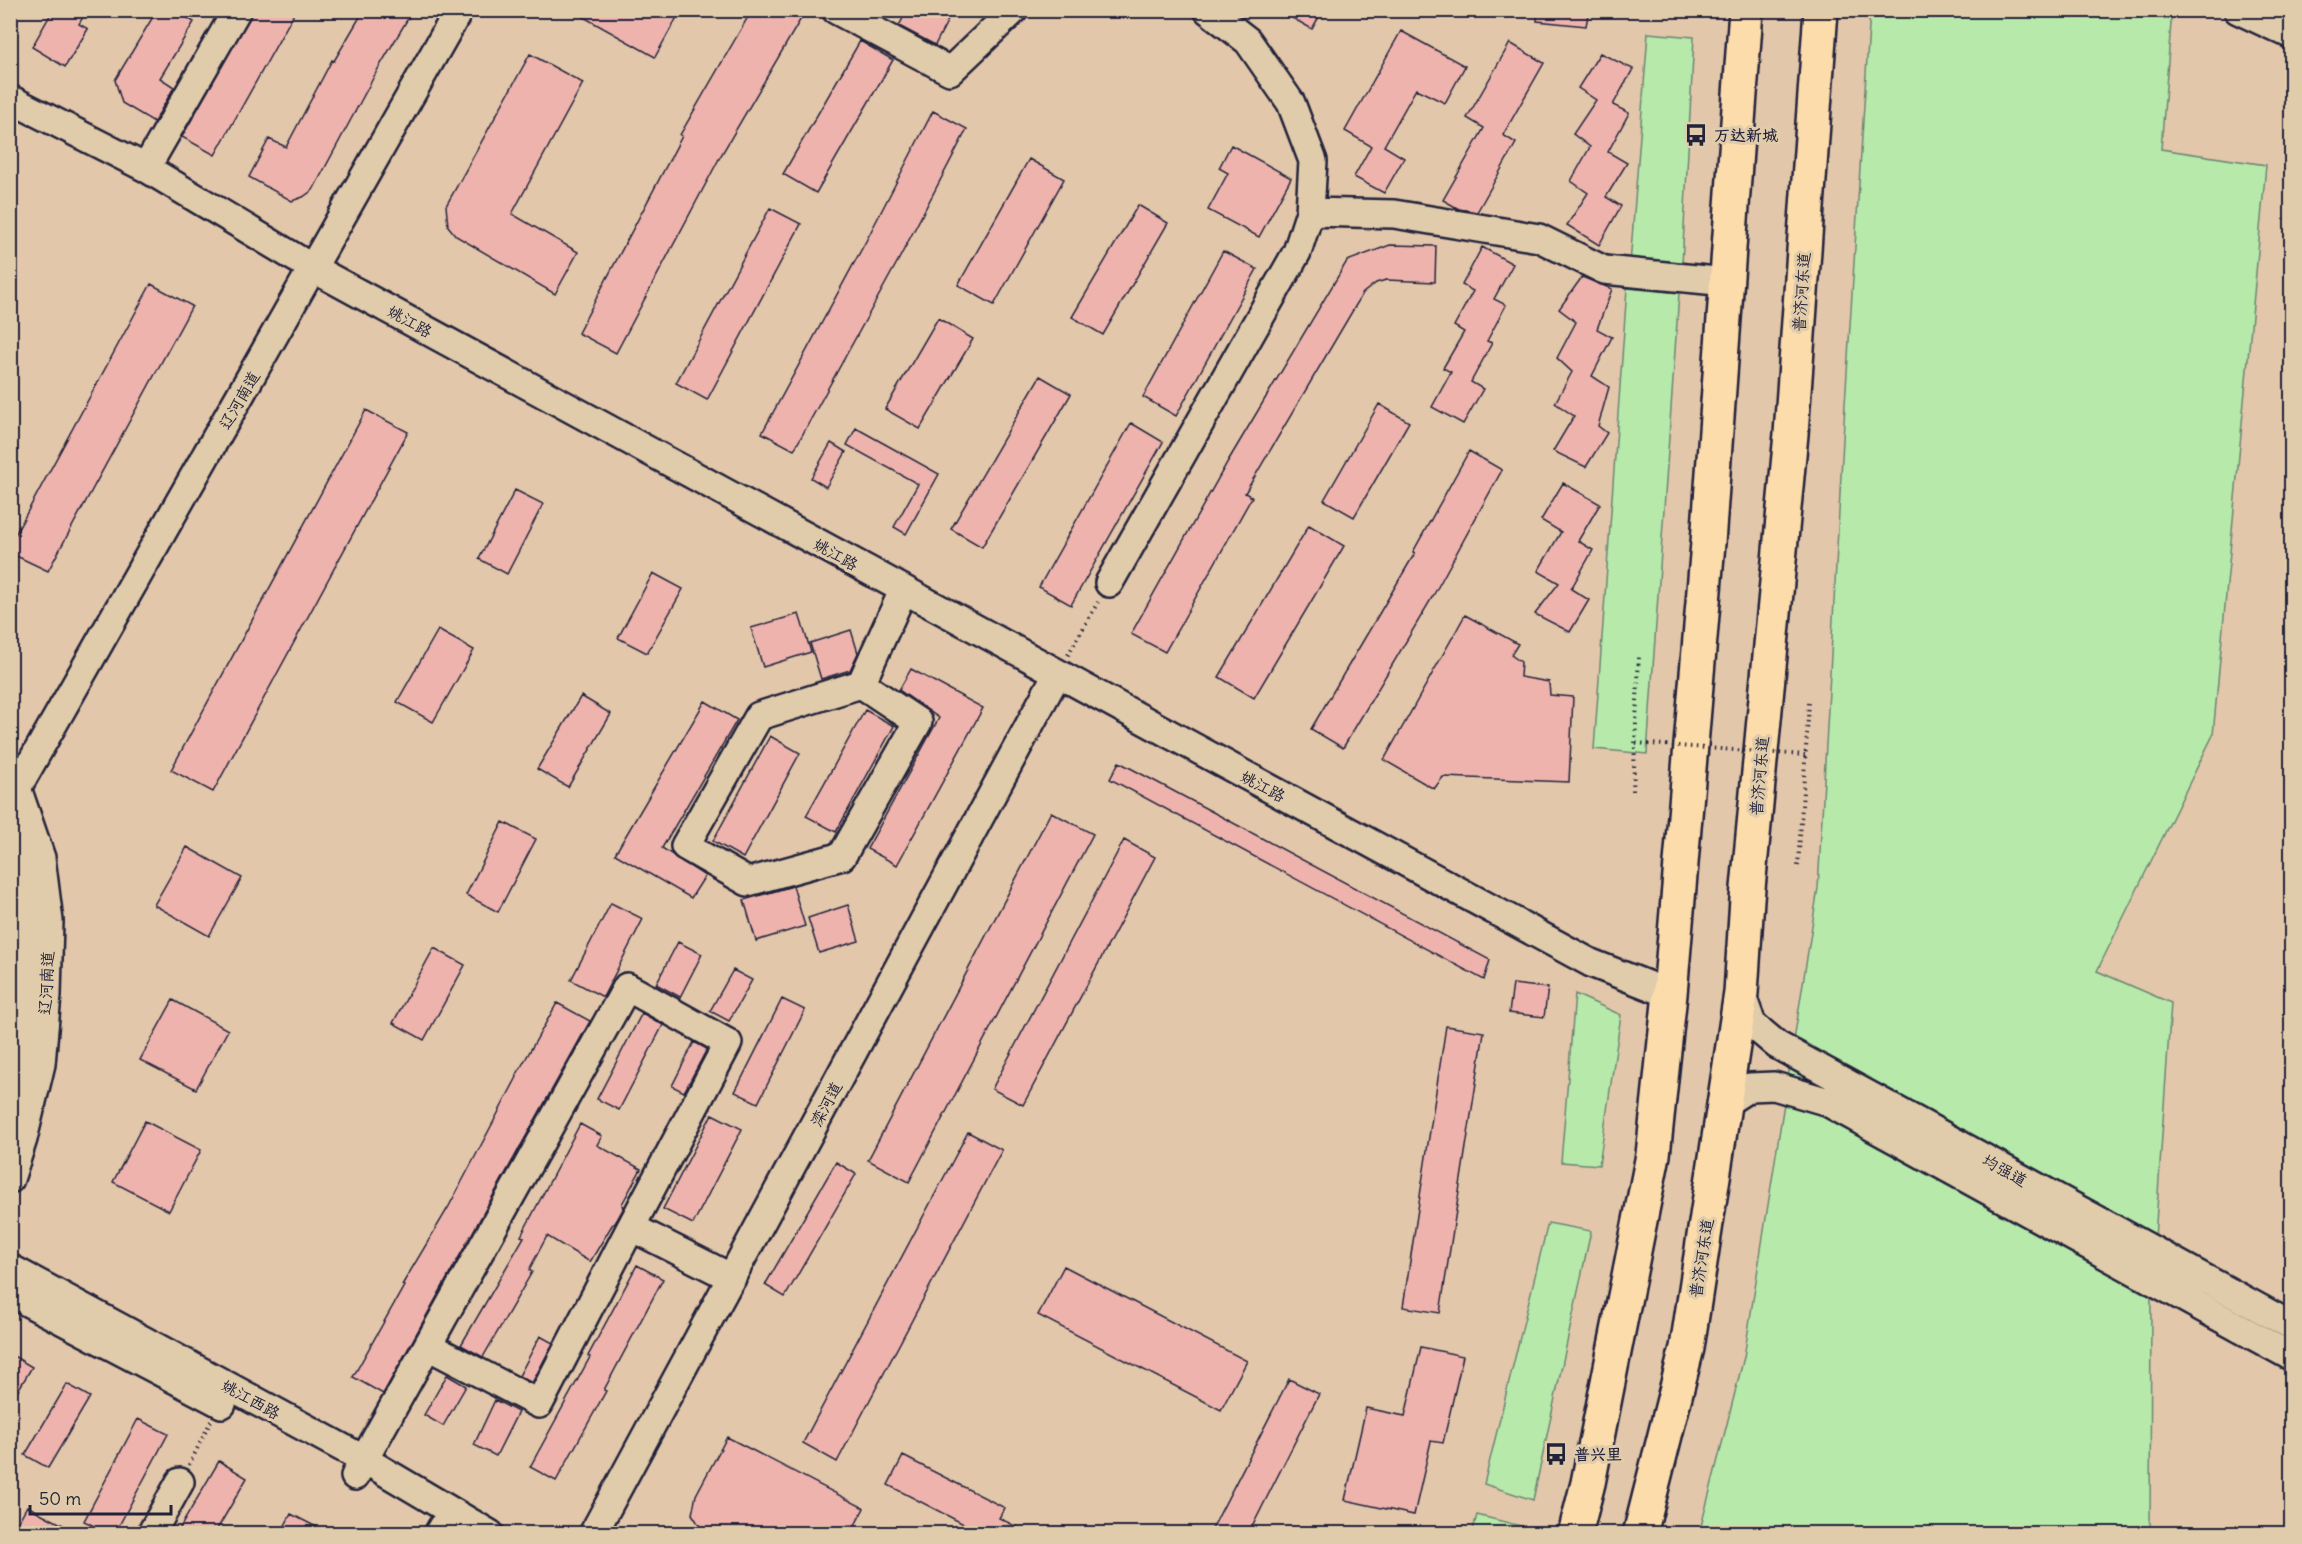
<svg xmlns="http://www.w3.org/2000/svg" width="2302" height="1544" font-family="Delius,'LXGW WenKai TC',sans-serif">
<rect width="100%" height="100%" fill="#e3c7ab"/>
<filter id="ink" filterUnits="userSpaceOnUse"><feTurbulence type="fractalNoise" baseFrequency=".0167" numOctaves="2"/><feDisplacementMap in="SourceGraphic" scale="12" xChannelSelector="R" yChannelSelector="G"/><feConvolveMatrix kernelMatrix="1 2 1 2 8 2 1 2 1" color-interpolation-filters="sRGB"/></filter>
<g filter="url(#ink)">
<path fill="#b6e9aa" stroke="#6c8672" stroke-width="1.5" d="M 1870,11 L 2172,11 L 2161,149 L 2266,165 L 2213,735 L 2097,971 L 2171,1003 L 2151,1297 L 2150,1533 L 1699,1534 L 1744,1357 L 1818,888 L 1845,404 Z
M 1648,33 L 1694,37 L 1682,265 L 1630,264 Z
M 1627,288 L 1679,293 L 1647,754 L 1594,749 Z
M 1575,994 L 1621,1015 L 1599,1165 L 1561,1162 Z
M 1548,1223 L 1591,1231 L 1533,1500 L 1484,1484 Z
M 1477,1515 L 1529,1528 L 1528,1533 L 1472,1533 Z"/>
<path fill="#eeb3ad" stroke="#22223b" stroke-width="1.5" d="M 53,10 L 87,10 L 79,24 L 88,29 L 65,67 L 32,47 Z
M 157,10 L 175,10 L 194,22 L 160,78 L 174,87 L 154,122 L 122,103 L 115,80 Z
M 253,10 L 296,10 L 215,155 L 182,137 Z
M 364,10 L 413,10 L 378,69 L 313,190 L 303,197 L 292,201 L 249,177 L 269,139 L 286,147 L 332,60 L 334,61 Z
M 571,10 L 681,10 L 655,57 Z
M 752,10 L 806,10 L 720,157 L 616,353 L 578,333 L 682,136 L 680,135 Z
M 907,10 L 953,10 L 935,45 L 899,26 Z
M 1278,10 L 1323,10 L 1312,29 Z
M 1537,10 L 1589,10 L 1586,26 L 1537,21 Z
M 1401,31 L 1465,66 L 1445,103 L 1416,89 L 1384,146 L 1404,158 L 1384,193 L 1354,177 L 1371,146 L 1345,131 Z
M 860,41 L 893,60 L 816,193 L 783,174 Z
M 1510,43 L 1544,63 L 1503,135 L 1516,143 L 1477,212 L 1459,209 L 1443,200 L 1484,128 L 1467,118 Z
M 1600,53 L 1633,69 L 1613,105 L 1629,113 L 1608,152 L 1627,163 L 1606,197 L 1621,206 L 1599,245 L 1567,225 L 1588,193 L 1571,181 L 1590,147 L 1573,134 L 1596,100 L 1578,88 Z
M 530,54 L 583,83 L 512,214 L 578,252 L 555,294 L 456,236 L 448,226 L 446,206 Z
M 933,111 L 967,129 L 899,259 L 794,450 L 762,433 L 866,241 Z
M 1231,145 L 1291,178 L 1259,237 L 1208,210 L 1228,173 L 1219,168 Z
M 1029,159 L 1064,179 L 994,305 L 958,285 Z
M 1138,205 L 1168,223 L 1103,335 L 1072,317 Z
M 770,208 L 801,224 L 707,400 L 676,383 Z
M 1390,245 L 1436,246 L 1435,282 L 1386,280 L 1376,283 L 1363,293 L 1245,493 L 1252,497 L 1165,652 L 1131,634 L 1228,461 L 1347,261 Z
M 1482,247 L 1513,264 L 1494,299 L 1506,305 L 1487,341 L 1492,343 L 1471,382 L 1483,389 L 1463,424 L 1432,407 L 1451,372 L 1443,368 L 1464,332 L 1454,326 L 1473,291 L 1462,285 Z
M 1223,251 L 1257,269 L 1176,416 L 1143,397 Z
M 1582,277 L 1612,289 L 1597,329 L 1612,337 L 1592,376 L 1609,387 L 1598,426 L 1607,433 L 1586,467 L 1553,451 L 1574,416 L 1555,403 L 1572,372 L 1557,358 L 1576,322 L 1559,309 Z
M 151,284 L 192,306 L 48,571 L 10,553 L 10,544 Z
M 938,318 L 973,339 L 920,429 L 885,409 Z
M 1040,376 L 1071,394 L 982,547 L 951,529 Z
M 1379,404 L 1409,422 L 1354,517 L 1324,500 Z
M 366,410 L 408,432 L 213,792 L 171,770 Z
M 1131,423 L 1163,442 L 1071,605 L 1039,587 Z
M 856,428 L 939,474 L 906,534 L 894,527 L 918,484 L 847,445 Z
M 831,443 L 846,452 L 826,487 L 811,478 Z
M 1469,451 L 1502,470 L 1433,596 L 1343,748 L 1311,729 L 1415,553 L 1413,552 Z
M 1563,483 L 1600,504 L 1578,541 L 1593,550 L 1571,589 L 1589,600 L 1570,632 L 1535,614 L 1559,583 L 1538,571 L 1561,532 L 1541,520 Z
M 515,490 L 543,504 L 507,574 L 479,559 Z
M 1309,525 L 1344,546 L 1254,698 L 1219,677 Z
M 653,573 L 683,589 L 647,653 L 618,638 Z
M 799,614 L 811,652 L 763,667 L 751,628 Z
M 1465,615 L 1518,644 L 1511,655 L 1521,662 L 1520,677 L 1549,682 L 1550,695 L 1573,697 L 1569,782 L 1443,777 L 1434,789 L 1384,760 Z
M 438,630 L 474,650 L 433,722 L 397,702 Z
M 851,630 L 858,653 L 850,670 L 821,679 L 810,643 Z
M 911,669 L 983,708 L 897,865 L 867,849 L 939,718 L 899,690 Z
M 581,696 L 611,714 L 568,787 L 537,769 Z
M 705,701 L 737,720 L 662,848 L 705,876 L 691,898 L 615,854 Z
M 865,710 L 894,726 L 836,832 L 806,816 Z
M 770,736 L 800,753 L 743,858 L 713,841 Z
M 1119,762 L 1490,960 L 1484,980 L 1110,779 Z
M 1051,812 L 1093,834 L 909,1182 L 868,1160 Z
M 503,822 L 536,839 L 498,912 L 466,895 Z
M 1124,840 L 1155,857 L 1023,1105 L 992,1089 Z
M 187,847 L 242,878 L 209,936 L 154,905 Z
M 793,886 L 805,926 L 756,941 L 744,900 Z
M 611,903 L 643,919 L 603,997 L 571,980 Z
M 848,905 L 859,941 L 819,953 L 808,918 Z
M 678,942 L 702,954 L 680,997 L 656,984 Z
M 434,948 L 465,965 L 424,1040 L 393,1023 Z
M 733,970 L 752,980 L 729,1021 L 710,1011 Z
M 1513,984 L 1548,988 L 1544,1017 L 1509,1013 Z
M 782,999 L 805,1010 L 758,1103 L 735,1092 Z
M 173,1000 L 228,1030 L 196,1089 L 140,1060 Z
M 557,1003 L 590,1021 L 383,1394 L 353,1377 L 404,1286 L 402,1285 L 448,1208 L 517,1077 L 516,1076 Z
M 642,1013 L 663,1025 L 619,1110 L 597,1099 Z
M 1446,1026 L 1484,1032 L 1440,1313 L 1403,1307 Z
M 694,1042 L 707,1049 L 684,1092 L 672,1086 Z
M 712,1114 L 742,1129 L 693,1224 L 663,1209 Z
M 145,1121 L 201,1150 L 169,1211 L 113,1182 Z
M 580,1124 L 602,1136 L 597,1145 L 641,1169 L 622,1204 L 623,1209 L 615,1223 L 612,1225 L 590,1262 L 547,1236 L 529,1270 L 532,1272 L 483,1357 L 461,1345 L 524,1237 L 521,1236 Z
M 968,1132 L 1002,1150 L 837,1462 L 803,1443 Z
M 836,1162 L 856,1174 L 785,1297 L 765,1285 Z
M 637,1265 L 663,1279 L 604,1390 L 606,1391 L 556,1481 L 530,1467 L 590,1357 L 588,1356 Z
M 1064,1266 L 1247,1361 L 1221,1410 L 1038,1315 Z
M 540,1336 L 553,1343 L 532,1383 L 519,1376 Z
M 1421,1347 L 1463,1356 L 1443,1443 L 1431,1441 L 1414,1515 L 1345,1500 L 1366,1408 L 1405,1416 Z
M 10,1354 L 32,1367 L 10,1404 Z
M 447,1375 L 466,1386 L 443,1426 L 424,1415 Z
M 1289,1379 L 1319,1394 L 1249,1533 L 1210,1533 Z
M 67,1384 L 90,1397 L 48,1468 L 25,1455 Z
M 495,1400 L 518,1412 L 496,1456 L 474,1445 Z
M 138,1419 L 168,1434 L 115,1533 L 108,1533 L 84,1521 Z
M 727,1437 L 864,1508 L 854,1527 L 745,1529 L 736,1533 L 711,1533 L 701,1528 L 692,1514 L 696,1495 Z
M 903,1456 L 1005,1508 L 999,1518 L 1029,1533 L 981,1533 L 888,1485 Z
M 219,1461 L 247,1478 L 215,1533 L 177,1533 Z
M 27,1506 L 78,1533 L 12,1533 Z
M 291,1514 L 328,1533 L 281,1533 Z"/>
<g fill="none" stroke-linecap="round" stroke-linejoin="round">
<g stroke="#22223b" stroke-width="32">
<path id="minor" d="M 836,10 L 950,71 L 1014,10
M 2238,10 L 2292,35
M 10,99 L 146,168 L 314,269 L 1591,963 L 1670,994
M 146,168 L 237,10
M 1310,212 L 1394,214 L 1539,238 L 1604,270 L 1727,282
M 1109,583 L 1297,252 L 1310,212 L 1313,161 L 1291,103 L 1248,41 L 1208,10
M 861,684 L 918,722 L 842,856 L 748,882 L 685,846 L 759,716 L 861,684 L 903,591
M 10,778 L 17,788 L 41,858 L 49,921 L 47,995 L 41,1064 L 23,1139 L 10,1179
M 10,793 L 17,788 L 459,10
M 10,823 C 30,886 30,950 25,1015 C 23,1044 21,1072 14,1101
M 1741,993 L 1752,1024 L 1777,1045 L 2292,1326
M 1725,1103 L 1750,1087 L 1774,1086 L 1825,1101 L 2292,1357
M 10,1268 L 365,1460 L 490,1534
M 10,1293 L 222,1404
M 428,1346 L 539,1404 L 631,1227 L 732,1278
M 355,1476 L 627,987 L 728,1043 L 631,1227
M 151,1534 L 180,1482
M 438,1534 L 442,1527
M 593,1534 L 1057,674"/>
</g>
<g stroke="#22223b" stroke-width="38">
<path id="major" d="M 1575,1534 L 1588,1483 L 1653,1155 L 1670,994 L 1708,543 L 1746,10
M 1640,1534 L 1687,1348 L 1741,993 L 1747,899 L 1791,434 L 1821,10"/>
</g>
<path stroke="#22223b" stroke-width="4" stroke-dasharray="1.5 4.5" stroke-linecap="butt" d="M 1068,655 L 1098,602
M 1633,791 L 1639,654
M 1798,866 L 1809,703
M 189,1465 L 211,1421"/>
<use href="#minor" stroke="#e0ccaa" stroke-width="27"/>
<use href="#major" stroke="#fddcac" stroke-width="33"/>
<path stroke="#22223b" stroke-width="4" stroke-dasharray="1.5 4.5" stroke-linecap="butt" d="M 1636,743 L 1805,755"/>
</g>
</g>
<defs>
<g id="bus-bare" transform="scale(1.8)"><path d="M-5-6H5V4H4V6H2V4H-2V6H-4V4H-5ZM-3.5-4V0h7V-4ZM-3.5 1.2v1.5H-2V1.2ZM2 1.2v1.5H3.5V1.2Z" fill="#22223b" stroke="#e0ccaa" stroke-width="2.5" paint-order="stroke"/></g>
</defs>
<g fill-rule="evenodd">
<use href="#bus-bare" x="1696" y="135"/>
<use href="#bus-bare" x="1556" y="1454"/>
</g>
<g text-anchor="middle" stroke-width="6" stroke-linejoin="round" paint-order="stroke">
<g font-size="16" font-weight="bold" fill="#22223b" stroke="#e0ccaa" text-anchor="start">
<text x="1714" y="141">万达新城</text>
<text x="1574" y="1460">普兴里</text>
</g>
<g font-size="16" fill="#22223b" stroke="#e0ccaa">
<text transform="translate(1801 292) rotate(-86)" y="6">普济河东道</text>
<text transform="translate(410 321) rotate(29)" y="6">姚江路</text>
<text transform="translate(239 400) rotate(-60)" y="6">辽河南道</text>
<text transform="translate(836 554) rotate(29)" y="6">姚江路</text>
<text transform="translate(1759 776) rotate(-85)" y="6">普济河东道</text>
<text transform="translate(1263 786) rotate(28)" y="6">姚江路</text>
<text transform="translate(46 983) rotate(-87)" y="6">辽河南道</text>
<text transform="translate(826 1104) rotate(-62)" y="6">滦河道</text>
<text transform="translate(2005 1170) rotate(29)" y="6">均强道</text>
<text transform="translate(1701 1258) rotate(-81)" y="6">普济河东道</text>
<text transform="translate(251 1399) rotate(29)" y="6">姚江西路</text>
</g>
</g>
<rect width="2302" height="1544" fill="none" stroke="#e0ccaa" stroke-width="36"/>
<rect x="18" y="18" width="2266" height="1508" fill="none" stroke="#22223b" stroke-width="2" filter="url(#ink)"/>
<path d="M30 1505v9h141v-9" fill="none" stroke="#22223b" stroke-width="3"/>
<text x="39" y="1505" font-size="18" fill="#22223b" stroke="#e0ccaa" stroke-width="4.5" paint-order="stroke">50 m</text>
</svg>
